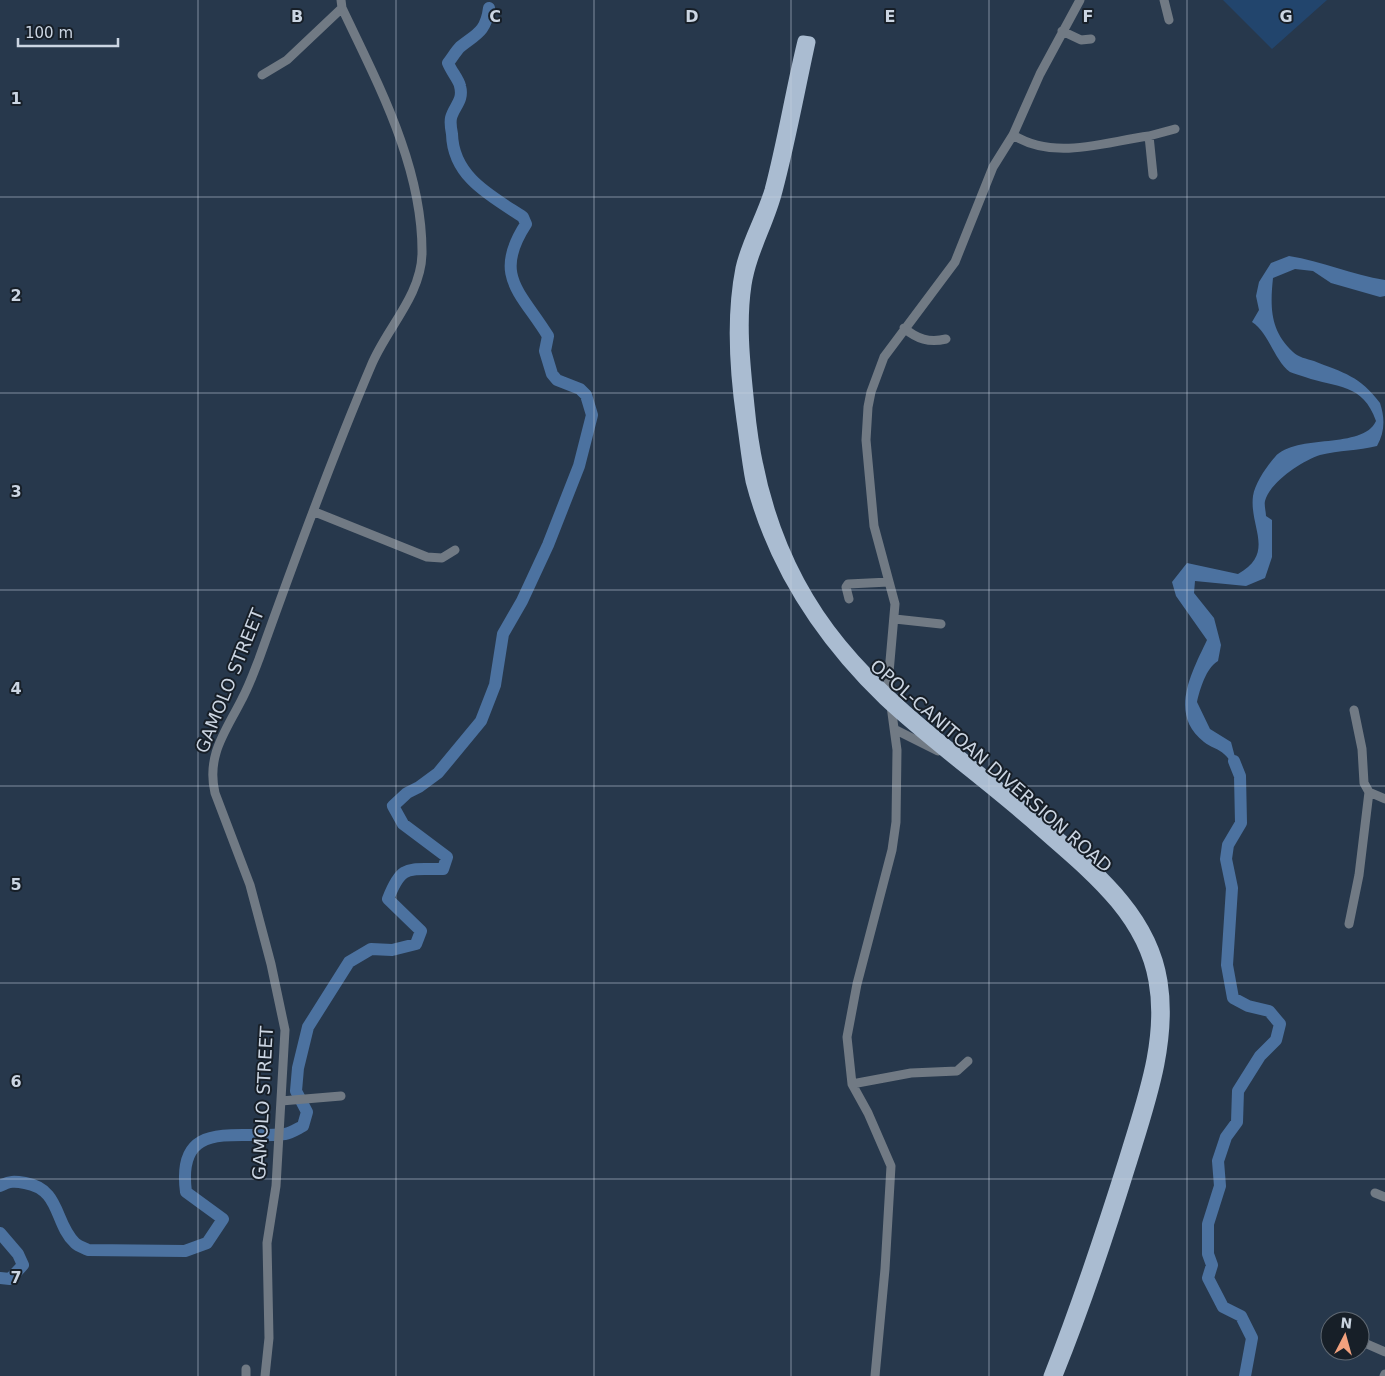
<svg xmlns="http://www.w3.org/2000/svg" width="1385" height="1376" font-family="'DejaVu Sans',sans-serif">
<rect width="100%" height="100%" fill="#27384c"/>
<path fill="#22456d" d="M 1223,0 L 1327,0 L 1272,49 Z"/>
<path fill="#4c72a0" d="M 1289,256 C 1322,261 1352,275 1385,280 L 1385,296 L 1380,297 L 1331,283 L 1313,271 L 1295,269 L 1273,278 C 1270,307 1270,331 1293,352 C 1298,357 1307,359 1314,361 C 1344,373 1360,376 1380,403 C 1385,418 1385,432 1377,446 C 1358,451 1339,450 1320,455 C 1302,461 1270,482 1265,501 C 1264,505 1266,512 1266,516 L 1272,520 L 1272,557 L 1265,578 L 1246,586 L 1195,581 L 1194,593 L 1214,618 L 1221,645 L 1218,661 C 1206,668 1200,689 1197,702 L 1210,729 L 1231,742 L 1240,776 C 1235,769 1231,760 1224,754 C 1219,749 1210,747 1204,742 C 1168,714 1192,672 1207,640 L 1176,596 L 1172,582 L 1187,563 L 1238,574 C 1276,553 1249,527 1253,496 C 1255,483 1267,466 1275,457 C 1296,433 1363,450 1376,421 C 1363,383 1337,388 1305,377 C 1300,375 1294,374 1290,372 C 1274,360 1269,333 1252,322 L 1259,310 L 1256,296 L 1259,282 L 1271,263 Z"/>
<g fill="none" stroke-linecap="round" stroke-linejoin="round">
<path stroke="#4c72a0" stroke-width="12" d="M 1234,761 L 1240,776 L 1241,823 L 1228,845 L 1226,859 L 1232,888 L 1227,965 L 1233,998 L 1248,1006 L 1269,1011 L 1280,1024 L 1276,1040 L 1260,1056 L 1238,1091 L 1237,1122 L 1226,1137 L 1218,1161 L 1220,1186 L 1208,1224 L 1208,1254 L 1212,1265 L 1208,1278 L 1223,1307 L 1241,1316 L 1252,1338 L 1245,1376
M 0,1186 C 10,1181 14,1181 25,1183 C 61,1189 54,1223 75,1243 C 78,1246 84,1248 88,1250 L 185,1251 L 207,1243 L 223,1219 L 186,1192 C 176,1117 236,1140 285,1134 C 291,1133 297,1129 303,1126 L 307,1112 L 296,1091 L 298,1068 L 308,1027 L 349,962 L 371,949 L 392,950 L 416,944 L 421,931 L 388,899 C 402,863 408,870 443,869 L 447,857 L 403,824 L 393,806 L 407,793 L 419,787 L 438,773 L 481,721 L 495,685 L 503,634 L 522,601 L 548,545 L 579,466 L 592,415 L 586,395 L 580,389 L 557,380 L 552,374 L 545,351 L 548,336 C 521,292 492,276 526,224 L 523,217 C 491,196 453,177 452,134 C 451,129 450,123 451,118 C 454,106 464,101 460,86 C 459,80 451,71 448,63 C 452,58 456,51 460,47 C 476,34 486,32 489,8
M 0,1233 L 18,1254 L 23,1265 L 10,1279 L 0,1278"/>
<path stroke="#717a84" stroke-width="9" d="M 1164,0 L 1169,20
M 1062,31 L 1081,40 L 1091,39
M 262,75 L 287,60 L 342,8
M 1013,135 C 1055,161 1103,142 1149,136 L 1153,175
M 1149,136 L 1175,129
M 904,328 C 917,339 929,343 946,339
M 315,512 L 427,557 L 442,558 L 455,550
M 849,599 L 846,587 L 848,584 L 889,582
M 895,619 L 941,624
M 1354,710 L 1362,749 L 1364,783 L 1369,792 L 1385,799
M 896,730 L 938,751
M 1349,924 L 1359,875 L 1369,792
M 852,1084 L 911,1073 L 957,1071 L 968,1061
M 281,1101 L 341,1096
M 1375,1193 L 1385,1197
M 1360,1341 L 1385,1352
M 246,1376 L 246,1369
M 265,1376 L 269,1338 L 267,1243 L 276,1186 L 285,1030 L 271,964 L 250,885 L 215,793 C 206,755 226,731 242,699 C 249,686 254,672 259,659 C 294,561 330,462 371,366 C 386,329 421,296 422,254 C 423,167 378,84 342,8 L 341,0
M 875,1376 L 885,1269 L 891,1166 L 868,1113 L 852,1084 L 847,1037 L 857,984 L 892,850 L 896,822 L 897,750 L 888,684 L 895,604 L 874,526 L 866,440 L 868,407 L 871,392 L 884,357 L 955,262 L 993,167 L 1013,135 L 1040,74 L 1080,0
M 1384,1376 L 1385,1374"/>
<path stroke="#aabcd1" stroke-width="11" d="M 1049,1376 C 1077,1305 1101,1233 1124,1160 C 1141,1103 1165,1041 1154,981 C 1142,911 1080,867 1030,822 C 982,780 930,743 884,700 C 821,639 773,566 751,481 C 747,461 745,440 742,420 C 735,371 731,318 741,268 C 747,241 762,217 770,190 C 783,141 791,90 803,41 L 810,42 C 799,92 790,142 777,191 C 769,223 751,252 746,285 C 740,325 745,366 749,406 C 757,493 785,576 841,644 C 899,715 978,766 1046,826 C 1095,869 1151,912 1162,981 C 1172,1044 1148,1108 1130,1167 C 1108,1238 1085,1307 1057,1376"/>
</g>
<path fill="none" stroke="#cbd5e2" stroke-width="1" stroke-opacity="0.55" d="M 198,0 L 198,1376M 396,0 L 396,1376M 594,0 L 594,1376M 791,0 L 791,1376M 989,0 L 989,1376M 1187,0 L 1187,1376M 0,197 L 1385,197M 0,393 L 1385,393M 0,590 L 1385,590M 0,786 L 1385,786M 0,983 L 1385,983M 0,1179 L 1385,1179"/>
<g text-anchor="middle" stroke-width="4" stroke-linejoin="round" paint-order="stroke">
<g font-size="18" fill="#cbd5e2" stroke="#171f28">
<text transform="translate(230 681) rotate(-68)" y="6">GAMOLO STREET</text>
<text transform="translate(991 766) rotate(41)" y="6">OPOL-CANITOAN DIVERSION ROAD</text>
<text transform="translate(263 1103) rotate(-87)" y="6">GAMOLO STREET</text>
</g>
</g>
<g font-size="16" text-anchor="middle" font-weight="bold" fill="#cbd5e2" stroke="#171f28" stroke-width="4" stroke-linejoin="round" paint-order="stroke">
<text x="297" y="22">B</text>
<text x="495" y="22">C</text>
<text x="692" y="22">D</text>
<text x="890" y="22">E</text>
<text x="1088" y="22">F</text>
<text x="1286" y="22">G</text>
<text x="16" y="104">1</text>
<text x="16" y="301">2</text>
<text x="16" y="497">3</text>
<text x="16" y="694">4</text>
<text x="16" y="890">5</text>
<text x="16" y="1087">6</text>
<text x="16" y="1283">7</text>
</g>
<g transform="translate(1345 1336) rotate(6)"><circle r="24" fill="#171f28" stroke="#5f6872"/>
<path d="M0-4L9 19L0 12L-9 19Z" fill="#f2a17e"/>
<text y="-8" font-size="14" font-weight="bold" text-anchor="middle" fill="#cbd5e2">N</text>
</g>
<path d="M18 38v8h100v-8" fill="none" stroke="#cbd5e2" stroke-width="2.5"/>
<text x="25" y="38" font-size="15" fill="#cbd5e2" stroke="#171f28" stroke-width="4" paint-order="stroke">100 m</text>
</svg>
